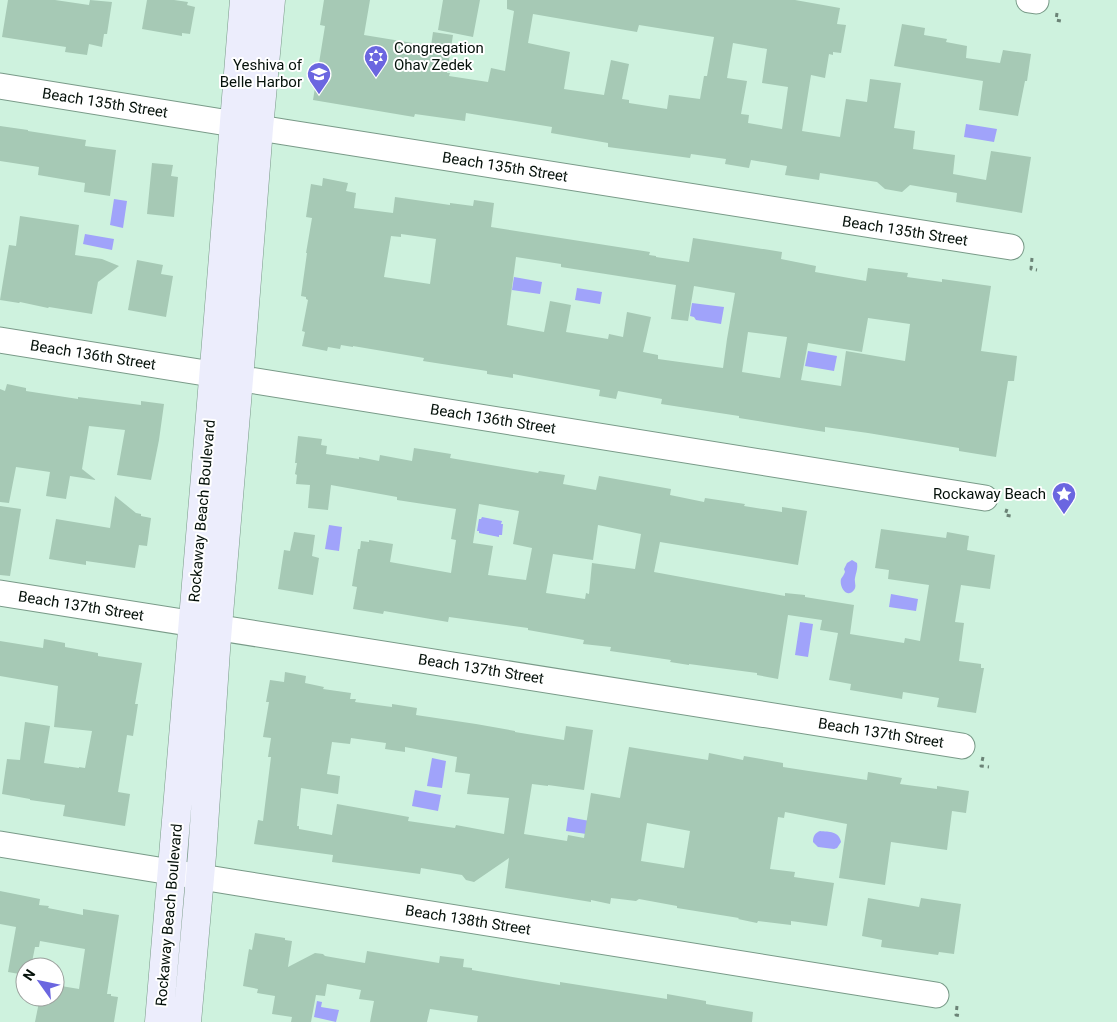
<svg xmlns="http://www.w3.org/2000/svg" width="1117" height="1022" font-family="Roboto,sans-serif">
<rect width="100%" height="100%" fill="#cef2de"/>
<path fill="#a0a3fa" d="M 966,124 L 997,129 L 994,142 L 964,137 Z
M 114,199 L 127,201 L 123,228 L 110,225 Z
M 85,234 L 114,239 L 112,250 L 83,244 Z
M 514,277 L 542,282 L 540,294 L 512,290 Z
M 577,288 L 602,292 L 600,304 L 575,300 Z
M 692,303 L 724,307 L 721,324 L 696,320 L 694,317 L 690,316 Z
M 808,351 L 837,356 L 834,371 L 805,366 Z
M 482,517 L 502,521 L 501,524 L 503,524 L 502,535 L 499,535 L 499,537 L 479,533 L 479,531 L 477,531 L 479,519 L 481,519 Z
M 329,525 L 342,527 L 339,551 L 325,549 Z
M 852,560 L 857,563 C 858,569 856,572 855,578 C 854,582 857,586 854,590 C 847,599 839,587 841,579 C 842,577 844,575 845,572 L 844,569 L 847,563 Z
M 891,594 L 918,599 L 916,611 L 889,607 Z
M 800,622 L 813,624 L 808,657 L 795,655 Z
M 432,758 L 446,761 L 442,788 L 427,786 Z
M 415,790 L 441,795 L 438,811 L 412,806 Z
M 568,817 L 595,822 L 593,835 L 566,831 Z
M 820,831 C 829,832 839,831 841,842 L 837,848 L 834,849 L 818,847 L 813,842 C 813,836 815,833 820,831 Z
M 317,1001 L 322,1002 L 321,1007 L 339,1010 L 336,1022 L 314,1017 Z"/>
<path fill="#a6c9b5" fill-rule="evenodd" d="M 8,0 L 55,0 L 89,5 L 90,0 L 112,2 L 107,34 L 104,34 L 102,47 L 89,44 L 87,55 L 65,52 L 66,47 L 2,37 Z
M 147,0 L 174,0 L 188,2 L 187,5 L 195,7 L 190,34 L 182,33 L 182,36 L 142,29 Z
M 324,0 L 370,0 L 364,35 L 431,46 L 433,32 L 453,35 L 447,73 L 450,73 L 449,76 L 488,82 L 491,68 L 505,71 L 514,11 L 507,9 L 507,0 L 795,0 L 840,8 L 837,24 L 846,25 L 841,53 L 833,52 L 833,55 L 829,54 L 825,78 L 811,75 L 802,131 L 840,137 L 846,99 L 867,102 L 870,79 L 901,83 L 894,128 L 915,131 L 913,149 L 955,155 L 953,174 L 986,180 L 991,151 L 1031,157 L 1022,213 L 956,202 L 957,193 L 910,185 L 902,192 L 885,189 L 877,182 L 820,173 L 819,180 L 785,175 L 787,166 L 751,160 L 749,168 L 725,164 L 726,159 L 691,154 L 690,158 L 608,147 L 608,143 L 551,133 L 552,127 L 466,113 L 465,121 L 415,114 L 414,117 L 313,100 L 325,26 L 320,25 ZM 533,14 L 637,32 L 639,25 L 714,37 L 707,76 L 704,76 L 700,99 L 669,95 L 667,109 L 629,103 L 629,100 L 622,99 L 629,64 L 611,60 L 604,95 L 564,89 L 570,52 L 528,43 ZM 733,43 L 767,49 L 762,83 L 788,87 L 782,129 L 748,123 L 749,115 L 741,114 L 747,81 L 727,78 Z
M 443,0 L 480,0 L 473,37 L 438,30 Z
M 902,24 L 925,28 L 924,35 L 947,39 L 946,42 L 967,46 L 966,58 L 1000,63 L 1003,50 L 1031,54 L 1027,81 L 1025,81 L 1018,116 L 979,110 L 983,81 L 894,66 Z
M 0,126 L 28,130 L 28,131 L 86,140 L 85,146 L 116,150 L 110,196 L 84,192 L 85,183 L 38,175 L 39,167 L 0,161 Z
M 152,163 L 173,165 L 171,176 L 178,177 L 174,217 L 147,214 Z
M 323,178 L 348,183 L 346,191 L 356,193 L 354,208 L 393,213 L 395,197 L 450,205 L 450,203 L 473,206 L 474,200 L 494,203 L 491,227 L 650,252 L 649,255 L 656,256 L 656,257 L 689,262 L 693,238 L 782,252 L 781,259 L 816,266 L 815,272 L 866,281 L 868,268 L 908,273 L 907,277 L 942,282 L 942,279 L 991,286 L 981,351 L 1017,356 L 1014,381 L 1008,381 L 996,457 L 959,451 L 959,448 L 868,433 L 825,427 L 825,432 L 739,418 L 739,416 L 661,404 L 662,399 L 618,391 L 616,399 L 599,396 L 600,390 L 513,374 L 513,378 L 487,374 L 487,371 L 423,361 L 424,358 L 353,346 L 353,347 L 341,345 L 340,349 L 328,347 L 327,351 L 302,346 L 305,332 L 302,331 L 308,300 L 306,299 L 306,297 L 301,296 L 307,253 L 306,253 L 312,218 L 306,217 L 311,184 L 322,186 ZM 401,234 L 436,239 L 430,284 L 384,277 L 391,236 L 401,237 ZM 516,257 L 561,264 L 561,267 L 676,285 L 671,319 L 688,321 L 694,286 L 735,293 L 727,339 L 723,368 L 658,359 L 658,355 L 643,352 L 651,317 L 627,312 L 623,337 L 609,334 L 608,339 L 566,332 L 571,305 L 550,301 L 544,332 L 507,325 ZM 868,318 L 910,324 L 905,361 L 846,351 L 841,386 L 801,380 L 808,343 L 862,352 ZM 748,332 L 787,337 L 780,378 L 742,372 Z
M 20,216 L 79,225 L 75,255 L 102,259 L 119,266 L 98,282 L 92,314 L 49,307 L 48,308 L 20,302 L 19,303 L 0,300 L 9,245 L 16,246 Z
M 137,260 L 163,265 L 161,274 L 173,276 L 166,317 L 128,310 Z
M 7,384 L 26,388 L 26,391 L 78,399 L 78,397 L 141,405 L 141,401 L 164,404 L 159,440 L 151,480 L 117,475 L 125,430 L 89,426 L 82,469 L 96,480 L 70,476 L 66,499 L 46,496 L 50,472 L 16,467 L 9,503 L 0,502 L 0,389 L 5,391 Z
M 298,436 L 322,439 L 321,445 L 327,446 L 326,454 L 359,459 L 359,457 L 379,461 L 380,455 L 412,461 L 414,448 L 451,454 L 450,458 L 538,473 L 539,471 L 565,475 L 563,484 L 596,490 L 599,476 L 671,489 L 670,495 L 704,502 L 705,498 L 745,504 L 744,506 L 782,512 L 782,507 L 807,511 L 798,565 L 660,542 L 654,572 L 785,596 L 785,593 L 805,595 L 805,597 L 854,605 L 850,634 L 904,643 L 905,638 L 920,641 L 929,585 L 888,579 L 889,570 L 875,568 L 881,529 L 946,538 L 947,532 L 969,536 L 967,550 L 995,555 L 990,589 L 961,585 L 955,622 L 964,623 L 959,661 L 981,664 L 981,668 L 984,668 L 976,713 L 937,707 L 939,698 L 903,692 L 902,699 L 850,690 L 851,684 L 829,680 L 838,633 L 820,630 L 822,620 L 788,615 L 778,679 L 757,675 L 757,673 L 689,664 L 689,665 L 670,662 L 671,660 L 610,651 L 611,647 L 583,644 L 584,640 L 528,630 L 528,628 L 449,617 L 448,622 L 384,611 L 383,614 L 353,609 L 357,587 L 352,586 L 358,549 L 360,549 L 361,541 L 369,542 L 369,540 L 393,544 L 390,562 L 451,573 L 456,540 L 451,539 L 456,509 L 397,500 L 397,497 L 331,485 L 328,510 L 308,508 L 310,485 L 296,484 L 297,475 L 295,474 L 297,463 L 295,463 ZM 479,504 L 519,511 L 513,544 L 532,548 L 526,580 L 488,575 L 493,546 L 473,543 ZM 598,525 L 641,534 L 635,569 L 592,563 L 589,594 L 586,593 L 585,599 L 546,593 L 553,554 L 593,560 Z
M 115,496 L 136,513 L 141,514 L 141,516 L 151,518 L 147,546 L 139,545 L 135,568 L 86,561 L 86,565 L 49,559 L 56,519 L 110,528 Z
M 0,506 L 21,509 L 10,576 L 0,575 Z
M 294,532 L 315,535 L 312,556 L 319,558 L 313,595 L 278,589 L 284,550 L 290,551 Z
M 44,639 L 65,643 L 65,647 L 98,653 L 98,656 L 142,663 L 135,704 L 138,704 L 133,736 L 127,735 L 118,792 L 130,794 L 125,826 L 63,816 L 65,805 L 30,800 L 30,799 L 2,794 L 7,759 L 20,760 L 25,722 L 50,726 L 44,763 L 79,768 L 79,767 L 85,768 L 92,731 L 54,727 L 58,686 L 0,676 L 0,641 L 43,648 Z
M 285,672 L 306,676 L 305,683 L 324,687 L 323,689 L 351,693 L 350,699 L 356,699 L 355,702 L 392,707 L 392,704 L 417,708 L 416,715 L 476,724 L 515,731 L 515,732 L 564,740 L 566,726 L 593,730 L 584,790 L 548,785 L 548,786 L 532,784 L 524,834 L 567,841 L 568,835 L 584,838 L 591,793 L 620,798 L 629,747 L 708,760 L 709,753 L 743,760 L 744,756 L 783,763 L 783,767 L 867,780 L 868,772 L 902,778 L 900,784 L 937,789 L 937,786 L 969,791 L 966,813 L 952,811 L 947,850 L 891,842 L 885,885 L 839,878 L 847,824 L 785,812 L 784,818 L 778,817 L 770,869 L 795,872 L 794,877 L 834,883 L 827,926 L 791,921 L 791,925 L 758,921 L 757,923 L 738,919 L 739,918 L 677,908 L 677,906 L 639,899 L 636,901 L 611,898 L 610,904 L 591,900 L 591,902 L 505,888 L 509,858 L 474,882 L 466,880 L 462,875 L 421,868 L 420,874 L 332,862 L 333,855 L 254,844 L 258,820 L 263,821 L 271,757 L 268,757 L 271,738 L 263,737 L 269,702 L 266,702 L 270,680 L 284,682 ZM 351,738 L 386,743 L 385,749 L 405,752 L 405,747 L 457,757 L 455,772 L 470,774 L 467,794 L 509,798 L 504,834 L 456,825 L 455,828 L 408,821 L 409,817 L 337,804 L 332,835 L 299,829 L 299,826 L 297,826 L 301,788 L 338,794 L 340,776 L 327,774 L 332,742 L 350,744 ZM 647,823 L 690,831 L 684,868 L 641,861 Z
M 0,891 L 40,899 L 39,905 L 49,906 L 48,908 L 83,915 L 83,909 L 119,915 L 107,994 L 111,994 L 111,996 L 118,997 L 114,1022 L 35,1022 L 40,997 L 55,997 L 55,985 L 79,989 L 85,949 L 40,941 L 39,947 L 35,947 L 31,967 L 25,967 L 25,975 L 8,972 L 16,927 L 0,924 Z
M 868,898 L 919,907 L 921,898 L 961,904 L 954,954 L 939,952 L 938,955 L 881,947 L 882,940 L 862,936 Z
M 255,933 L 285,938 L 285,940 L 292,941 L 288,967 L 315,953 L 323,954 L 325,956 L 365,963 L 367,951 L 439,963 L 440,956 L 464,959 L 463,967 L 472,968 L 472,970 L 560,985 L 560,982 L 667,999 L 667,994 L 706,1001 L 706,1004 L 753,1012 L 752,1022 L 477,1022 L 478,1016 L 430,1009 L 427,1022 L 370,1022 L 374,1001 L 359,999 L 361,990 L 327,984 L 325,996 L 316,995 L 311,1022 L 291,1022 L 292,1017 L 272,1014 L 275,996 L 257,993 L 258,989 L 243,986 L 249,949 L 252,950 Z"/>
<g fill="none" stroke-linecap="round" stroke-linejoin="round">
<g stroke="#799a88" stroke-width="27">
<path id="street" d="M 1029,0 L 1036,1
M 0,86 L 284,132 L 1011,247
M 0,340 L 985,498
M 0,593 L 962,746
M 0,844 L 238,883 L 936,995"/>
</g>
<g stroke="#799a88" stroke-width="29">
<path id="secondary" d="M 159,1022 C 190,681 215,341 244,0
M 187,1022 L 202,855 L 216,650 L 241,355 L 259,128 L 271,0"/>
</g>
<path stroke="#6b8376" stroke-width="3" stroke-dasharray="4 4" stroke-linecap="butt" d="M 1057,13 L 1056,20 L 1061,21
M 1032,258 L 1031,269 L 1037,270
M 1007,509 L 1005,515 L 1011,516
M 983,757 L 981,766 L 989,767
M 957,1006 L 956,1015 L 962,1016"/>
<use href="#street" stroke="#fff" stroke-width="25"/>
<use href="#secondary" stroke="#ecedfc" stroke-width="28"/>
</g>
<defs>
<g id="synagogue-pin" transform="scale(1.25)"><path d="M0 17L-7.5 6A9.5 9.5 0 1 1 7.5 6Z" fill="#6b66e0" stroke="#fff"/><path d="M0-6.5L5.6 3.2H-5.6ZM0 6.5L5.6-3.2H-5.6Z" fill="#fff"/></g>
<g id="school-pin" transform="scale(1.25)"><path d="M0 17L-7.5 6A9.5 9.5 0 1 1 7.5 6Z" fill="#6b66e0" stroke="#fff"/><path d="M0-5L7-2L0 1L-7-2ZM-4 1L0 2.5L4 1V4Q0 6-4 4Z" fill="#fff"/></g>
<g id="sight-pin" transform="scale(1.25)"><path d="M0 17L-7.5 6A9.5 9.5 0 1 1 7.5 6Z" fill="#6b66e0" stroke="#fff"/><path d="M0-6L1.8-2.2L6-1.7L2.9 1.2L3.7 5.4L0 3.3L-3.7 5.4L-2.9 1.2L-6-1.7L-1.8-2.2Z" fill="#fff"/></g>
</defs>
<g fill-rule="evenodd">
<use href="#synagogue-pin" x="376" y="57"/>
<use href="#school-pin" x="319" y="74"/>
<use href="#sight-pin" x="1064" y="494"/>
</g>
<g text-anchor="middle" stroke-width="4" stroke-linejoin="round" paint-order="stroke">
<g font-size="15" fill="#05110a" stroke="#fff" text-anchor="end">
<text x="394" y="53" text-anchor="start">Congregation<tspan x="394" dy="17">Ohav Zedek</tspan></text>
<text x="302" y="70">Yeshiva of<tspan x="302" dy="17">Belle Harbor</tspan></text>
<text x="1046" y="499">Rockaway Beach</text>
</g>
<g font-size="15" fill="#05110a" stroke="#fff">
<text transform="translate(105 103) rotate(9)" y="5">Beach 135th Street</text>
<text transform="translate(505 167) rotate(9)" y="5">Beach 135th Street</text>
<text transform="translate(905 231) rotate(9)" y="5">Beach 135th Street</text>
<text transform="translate(93 355) rotate(9)" y="5">Beach 136th Street</text>
<text transform="translate(493 419) rotate(9)" y="5">Beach 136th Street</text>
<text transform="translate(202 511) rotate(-85)" y="5">Rockaway Beach Boulevard</text>
<text transform="translate(81 606) rotate(9)" y="5">Beach 137th Street</text>
<text transform="translate(481 669) rotate(9)" y="5">Beach 137th Street</text>
<text transform="translate(881 733) rotate(9)" y="5">Beach 137th Street</text>
<text transform="translate(169 915) rotate(-85)" y="5">Rockaway Beach Boulevard</text>
<text transform="translate(468 920) rotate(9)" y="5">Beach 138th Street</text>
</g>
</g>
<g transform="translate(40 982) rotate(303)"><circle r="24" fill="#ffffff" stroke="#9ba09d"/>
<path d="M0-4L9 19L0 12L-9 19Z" fill="#6b66e0"/>
<text y="-8" font-size="14" font-weight="bold" text-anchor="middle" fill="#05110a">N</text>
</g>
</svg>
